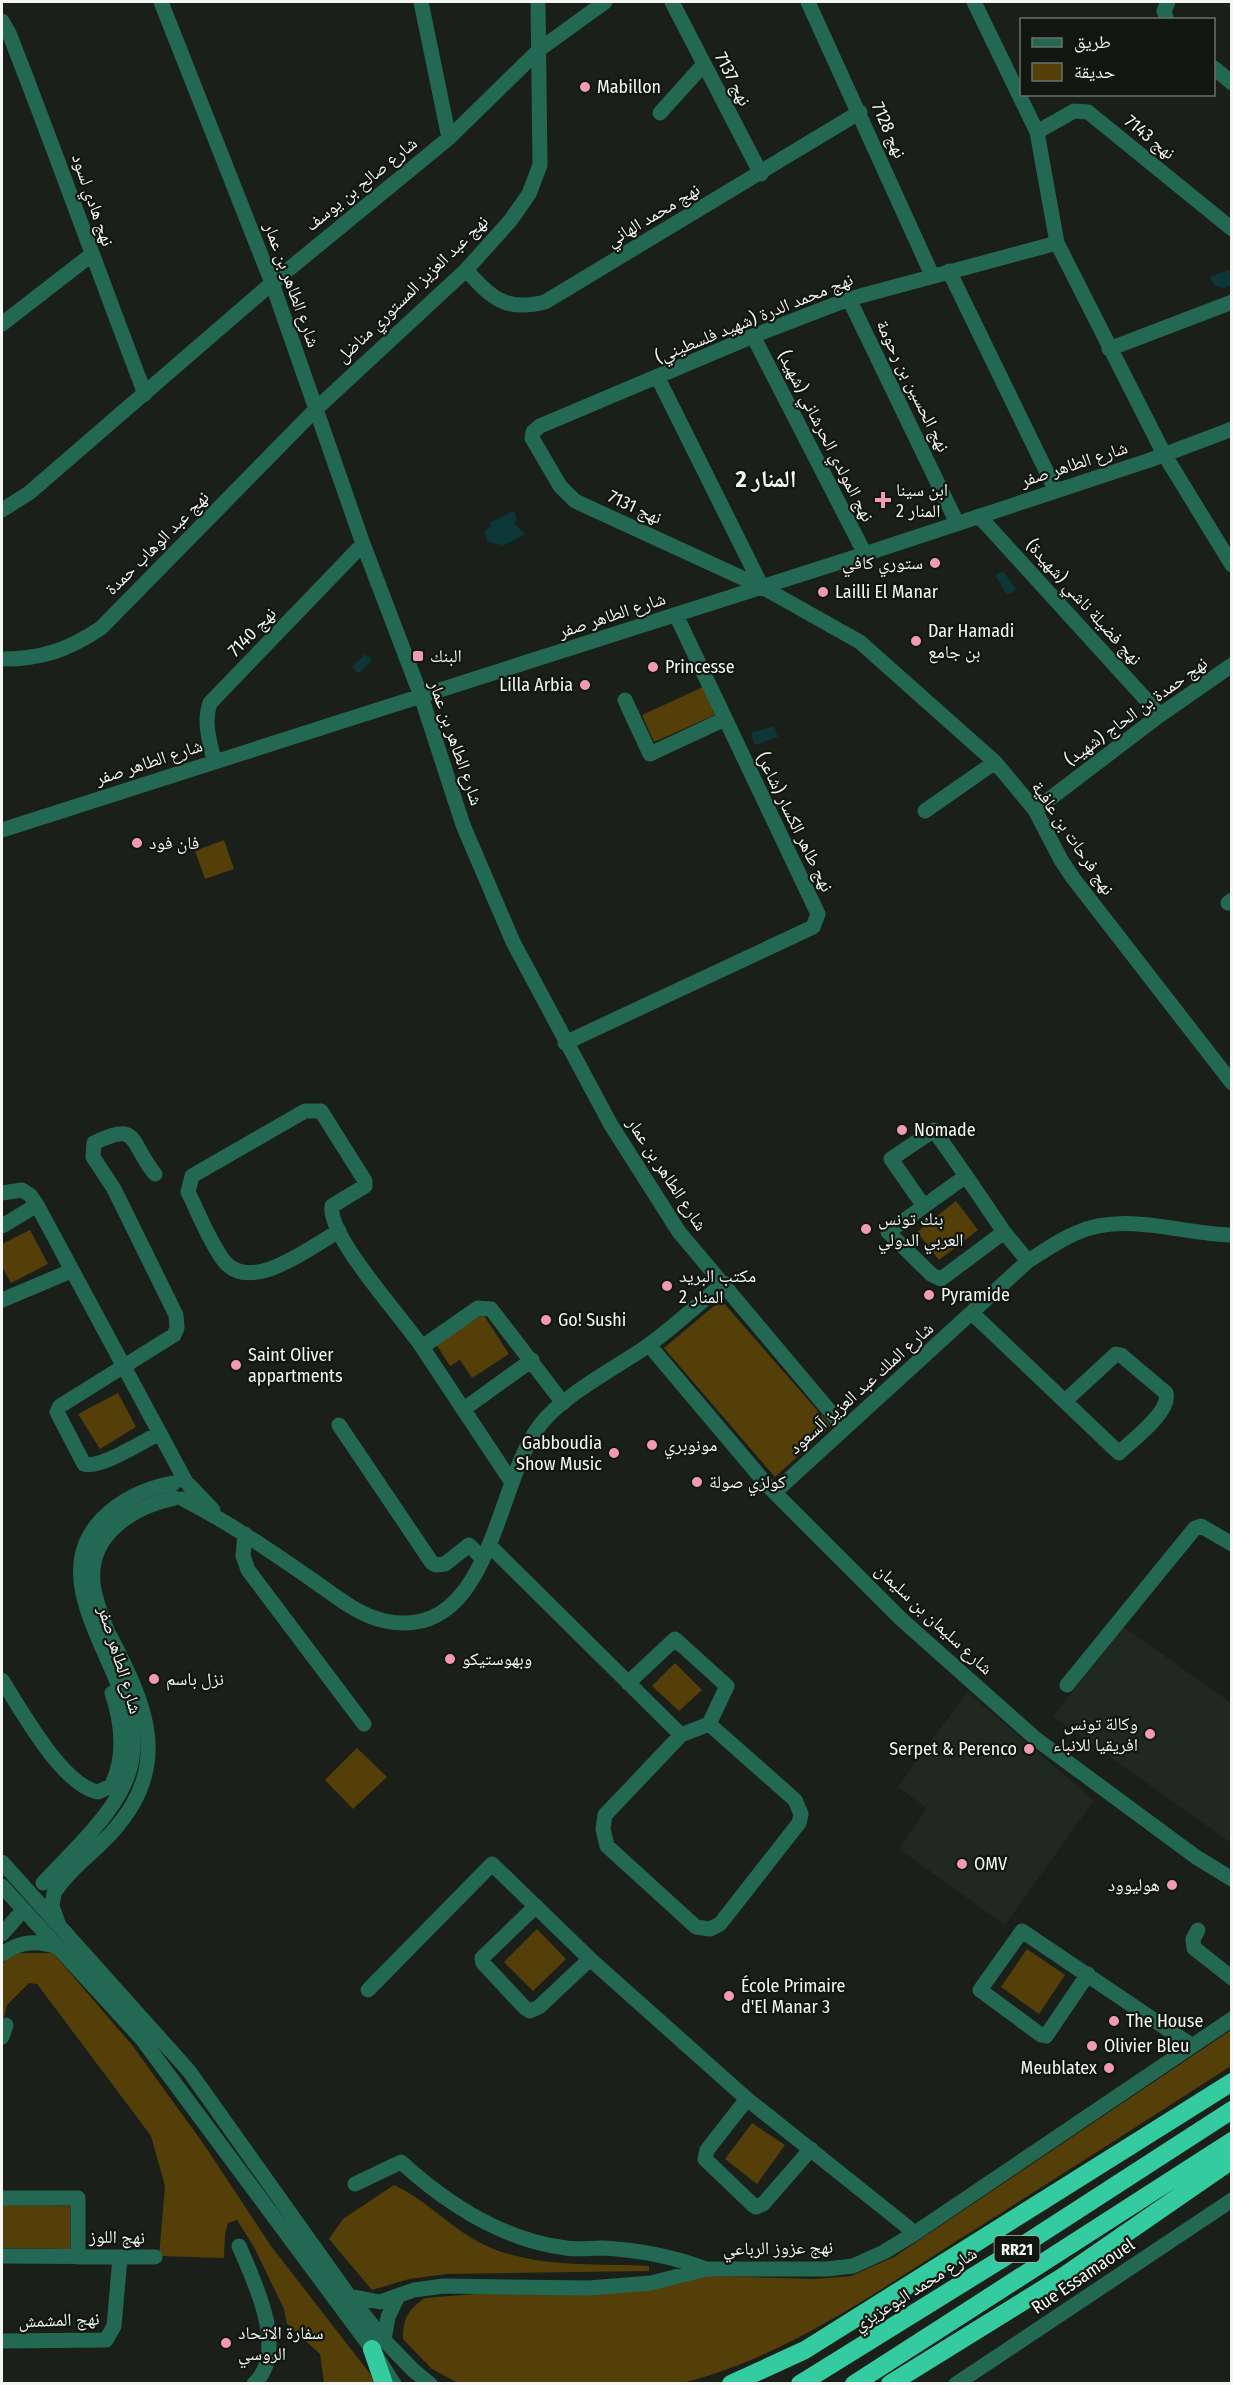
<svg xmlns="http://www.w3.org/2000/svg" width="1233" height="2385" font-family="'Fira Sans Condensed','Noto Naskh Arabic',sans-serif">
<rect width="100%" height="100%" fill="#1a1f19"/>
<path fill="#20291f" d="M 1124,1627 L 1231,1703 L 1231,1843 L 1053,1716 Z
M 967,1692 L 1094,1800 L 1005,1925 L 899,1849 L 927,1808 L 898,1787 Z"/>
<path fill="#533f07" d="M 703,687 L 715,715 L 654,742 L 642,715 Z
M 224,840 L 234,869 L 205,879 L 195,851 Z
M 956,1201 L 978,1230 L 939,1260 L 917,1232 Z
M 30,1230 L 48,1264 L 11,1283 L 2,1267 L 2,1244 Z
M 721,1300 L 831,1426 L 775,1477 L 664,1348 Z
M 483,1314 L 509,1354 L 472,1378 L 460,1360 L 450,1366 L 436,1344 Z
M 118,1393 L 136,1427 L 100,1449 L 78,1414 Z
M 675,1663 L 702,1690 L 679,1711 L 652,1686 Z
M 357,1748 L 387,1777 L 353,1809 L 325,1780 Z
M 537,1929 L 566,1959 L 533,1991 L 504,1962 Z
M 1027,1949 L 1065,1975 L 1039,2014 L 1001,1987 Z
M 11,1953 L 53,1953 L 132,2045 L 205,2146 L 271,2246 L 371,2375 L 374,2383 L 324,2383 L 320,2354 L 287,2324 L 284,2309 L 254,2247 L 237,2220 L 228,2223 L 225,2234 L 224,2258 L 159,2256 L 165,2186 L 151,2136 L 37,1984 L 29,1983 L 7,2005 L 2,2025 L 2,1964 Z
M 1231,2030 L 1231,2066 C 1139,2125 1047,2184 955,2242 C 871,2296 776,2362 677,2384 L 458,2383 L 432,2369 L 403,2339 C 403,2318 408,2310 425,2298 L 707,2276 L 815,2279 L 851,2276 L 894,2257 Z
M 752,2123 L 785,2145 L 757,2184 L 725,2159 Z
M 394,2185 C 424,2199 443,2220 470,2237 C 523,2270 590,2263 649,2266 L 649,2271 L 447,2274 L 409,2279 L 372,2290 L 329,2239 L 343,2219 Z
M 2,2205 L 70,2206 L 70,2249 L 2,2248 Z"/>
<path fill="#0d3637" d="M 1228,270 L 1231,272 L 1231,285 L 1224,288 L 1215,286 L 1210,277 Z
M 513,511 L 516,516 L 515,524 L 525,534 L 501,547 L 499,544 L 488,542 L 484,532 L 491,526 L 489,523 Z
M 1004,572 L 1016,590 L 1007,595 L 996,576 L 997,573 Z
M 365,654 L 372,660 L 359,673 L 352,667 Z
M 774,726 L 778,737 L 755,745 L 751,733 Z"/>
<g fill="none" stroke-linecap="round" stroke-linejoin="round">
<path stroke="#236853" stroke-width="15" d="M 161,2 L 272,283 L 363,544 L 421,696 L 463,825 L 513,942 L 611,1125 L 679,1232 L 844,1428
M 421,2 L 449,138
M 672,2 L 761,174
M 808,2 L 932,275
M 974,2 L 1037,132 L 1057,243 L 1164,454 L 1232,565
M 1167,20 L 1164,11 L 1168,2
M 2,21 L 9,33 C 56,153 99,274 145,394
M 1214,68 L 1232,83
M 660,113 L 704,64
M 1037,132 L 1074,111 L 1088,112 L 1232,229
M 1057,243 L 849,299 L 753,336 L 540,426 L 533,432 L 532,438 L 560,486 L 575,501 L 762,587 L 860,642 L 995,762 L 1035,810 L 1061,860 L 1073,878 L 1232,1083
M 466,270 C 492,298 505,312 545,302 L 860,112
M 949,271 L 1055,489
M 849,299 L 957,523
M 2,324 L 91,255
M 753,336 L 865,554
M 1109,349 L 1232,302
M 658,378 L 762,587
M 2,510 L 29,493 L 272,283 L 449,138 L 540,49 L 605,2
M 979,516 L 1160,715
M 2,659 C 42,659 68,650 101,628 L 316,409 L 466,270 L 510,221 L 529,194 L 540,165 L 538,2
M 625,700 L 650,754 L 725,719
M 214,761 C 210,741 203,723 210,703 L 363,544
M 1035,810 L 1160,715 L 1232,665
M 925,811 L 995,762
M 2,830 L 865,554 L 1150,460 L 1232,429
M 1228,903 L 1232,900
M 565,1043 L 813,927 L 818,914 L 676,615
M 155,1174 C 129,1143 140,1120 94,1143 L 93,1157 L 114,1189 L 176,1315 L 177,1328 L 174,1335 L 60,1406 L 57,1412 L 84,1464 C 101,1469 143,1441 160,1433
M 2,1193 L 22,1190 L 30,1195 L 37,1205 L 186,1482
M 923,1205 L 891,1159 L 934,1130 L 966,1176
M 2,1226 L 37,1205
M 339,1231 C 312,1246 251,1295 224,1261 C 209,1241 199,1214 188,1192 L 192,1176 L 305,1111 L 321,1111 L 365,1181 L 365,1186 L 332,1206 C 327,1236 403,1318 422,1347
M 1004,1232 L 941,1279 L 932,1275 L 888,1232 L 966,1176 L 1004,1232 L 1028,1261
M 2,1300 L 71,1271
M 972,1313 L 1119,1453 C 1132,1440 1171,1412 1166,1393 L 1121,1355 L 1116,1354 L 1065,1401
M 649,1345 L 767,1485 L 901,1619 L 1036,1739 L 1196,1857 L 1232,1879
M 464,1409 L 532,1360
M 339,1425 L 432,1563 L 436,1565 L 445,1564 L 469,1545 L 483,1559
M 511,1481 L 422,1347 L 478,1308 L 491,1309 L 563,1403
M 189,1485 L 213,1510
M 775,1492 L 1028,1261 C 1043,1252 1059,1240 1076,1233 C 1124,1211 1181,1234 1232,1235
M 183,1499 C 228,1522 269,1550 311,1579 C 333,1594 357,1615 385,1621 C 492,1643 495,1483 540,1425 C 562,1396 615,1368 646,1347 C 673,1328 698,1304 724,1283
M 245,1534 L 243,1556 L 248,1570 L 364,1724
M 489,1545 L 681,1735
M 113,1646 C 106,1626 95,1604 93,1583 C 88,1534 133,1507 175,1498
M 2,1680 C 21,1710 62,1785 98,1792 L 111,1786 C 126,1758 122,1722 112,1693
M 628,1683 L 675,1639 L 727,1686 L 709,1724 L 681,1735 L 605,1815 L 603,1829 L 607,1846 L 696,1927 L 710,1929 L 720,1924 L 799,1823 L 801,1814 L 795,1800 L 709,1724
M 1067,1685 L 1195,1528 L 1201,1526 L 1232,1544
M 2,1862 L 189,2071 L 349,2296 L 384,2340 L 413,2370 L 430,2384
M 43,1883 C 74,1849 125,1806 132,1759 C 144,1679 36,1588 102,1519 C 122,1499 146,1488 174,1483
M 2,1886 L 142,2039 L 372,2349 L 394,2384
M 536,1906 L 482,1958 L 483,1963 L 525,2008 L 530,2011 L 539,2007 L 590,1959
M 58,1923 L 52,1906 L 54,1893 C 69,1869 95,1852 114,1830 C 173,1763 145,1704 110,1636
M 1198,1930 L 1193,1939 L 1194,1948 L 1232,1978
M 2,1934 L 17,1917
M 2,1954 C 20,1941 37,1940 58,1947
M 1088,1974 L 1046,2036 L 1041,2035 L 980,1990 L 1022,1931 L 1191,2045
M 368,1990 L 492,1864 L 590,1959 L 747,2099 L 915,2233
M 2,2037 L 6,2025
M 747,2099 L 707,2150 L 705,2159 L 753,2205 L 756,2207 L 763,2204 L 811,2149
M 355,2184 L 401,2162 C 447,2204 503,2240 566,2248 C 578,2250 591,2248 603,2248 C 639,2250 672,2256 706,2269
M 2,2198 L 78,2198 L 78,2257
M 239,2246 C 254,2281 289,2351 254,2384
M 2,2256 L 155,2257
M 349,2296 L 380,2302 L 414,2290 L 444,2286 L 589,2288 L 651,2283 L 706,2269 L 827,2269 L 853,2266 L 884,2252 L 915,2233 L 1232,2019
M 384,2340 L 388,2317 L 398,2296
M 2,2341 L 106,2340 L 114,2326 L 120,2258
M 956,2384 L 1232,2200"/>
<path stroke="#35cba1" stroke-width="18" d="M 372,2349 L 384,2384
M 731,2384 L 805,2350 L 1232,2082
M 800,2384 L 1008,2255 L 1232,2110
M 854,2384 L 1232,2141
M 890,2384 L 1064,2276 L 1232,2160"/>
</g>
<g fill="#f29aaf" stroke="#111610" stroke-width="2">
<circle cx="585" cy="87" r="6"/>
<path d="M880 491h6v6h6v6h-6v6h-6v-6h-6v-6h6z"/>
<circle cx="935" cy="563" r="6"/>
<circle cx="823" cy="592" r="6"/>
<circle cx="916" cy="641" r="6"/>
<rect x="412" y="650" width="12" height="12" rx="3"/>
<circle cx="653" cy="667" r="6"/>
<circle cx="585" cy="685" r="6"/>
<circle cx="137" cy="843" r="6"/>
<circle cx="902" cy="1130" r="6"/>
<circle cx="866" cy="1229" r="6"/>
<circle cx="667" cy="1286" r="6"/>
<circle cx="929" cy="1295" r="6"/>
<circle cx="546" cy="1320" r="6"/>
<circle cx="236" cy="1365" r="6"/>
<circle cx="652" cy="1445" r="6"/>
<circle cx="614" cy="1453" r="6"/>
<circle cx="697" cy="1482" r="6"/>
<circle cx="450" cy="1659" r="6"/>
<circle cx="154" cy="1679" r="6"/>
<circle cx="1150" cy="1734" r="6"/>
<circle cx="1029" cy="1749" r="6"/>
<circle cx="962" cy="1864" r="6"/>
<circle cx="1172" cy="1885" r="6"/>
<circle cx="729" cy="1996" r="6"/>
<circle cx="1114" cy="2021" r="6"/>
<circle cx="1092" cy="2046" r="6"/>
<circle cx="1109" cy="2068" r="6"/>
<circle cx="226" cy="2343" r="6"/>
</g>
<g text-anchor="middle" stroke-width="4.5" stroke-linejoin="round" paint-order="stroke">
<rect fill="#111610" stroke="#afb3ae" stroke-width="1.5" x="994.5" y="2236" width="45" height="26" rx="4.5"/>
<g font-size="16" font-weight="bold" fill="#f3f6f2">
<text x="1017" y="2255">RR21</text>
</g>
<g font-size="18" fill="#f3f6f2" stroke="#111610">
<text transform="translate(733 79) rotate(63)" y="6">نهج 7137</text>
<text transform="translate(889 130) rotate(66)" y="6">نهج 7128</text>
<text transform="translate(1150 137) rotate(39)" y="6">نهج 7143</text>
<text transform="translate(361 184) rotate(-39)" y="6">شارع صالح بن يوسف</text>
<text transform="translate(93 200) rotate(71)" y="6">نهج هادي لسود</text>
<text transform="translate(653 215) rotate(-31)" y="6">نهج محمد الهاني</text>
<text transform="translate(292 285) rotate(70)" y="6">شارع الطاهر بن عمار</text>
<text transform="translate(412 289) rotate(-44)" y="6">نهج عبد العزيز المستوري مناضل</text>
<text transform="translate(754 318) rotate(-22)" y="6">نهج محمد الدرة (شهيد فلسطيني)</text>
<text transform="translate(913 386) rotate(64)" y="6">نهج الحسين بن رحومة</text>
<text transform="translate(826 436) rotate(63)" y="6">نهج المولدي الحرشاني (شهيد)</text>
<text transform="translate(1074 464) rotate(-18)" y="6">شارع الطاهر صفر</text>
<text transform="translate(635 507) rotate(25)" y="6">نهج 7131</text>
<text transform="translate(157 543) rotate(-45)" y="6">نهج عبد الوهاب حمدة</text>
<text transform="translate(1084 602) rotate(48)" y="6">نهج فضيلة ناشي (شهيدة)</text>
<text transform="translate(612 615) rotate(-18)" y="6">شارع الطاهر صفر</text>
<text transform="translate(252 632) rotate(-46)" y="6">نهج 7140</text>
<text transform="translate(1136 711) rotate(-36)" y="6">نهج حمدة بن الحاج (شهيد)</text>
<text transform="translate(456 743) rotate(71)" y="6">شارع الطاهر بن عمار</text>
<text transform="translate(149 762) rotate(-18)" y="6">شارع الطاهر صفر</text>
<text transform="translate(795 822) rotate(64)" y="6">نهج طاهر الكسار (شاعر)</text>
<text transform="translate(1073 838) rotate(56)" y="6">نهج فرحات بن عافية</text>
<text transform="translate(667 1174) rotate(57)" y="6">شارع الطاهر بن عمار</text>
<text transform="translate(861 1388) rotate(-42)" y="6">شارع الملك عبد العزيز آلسعود</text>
<text transform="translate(934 1619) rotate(43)" y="6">شارع سليمان بن سليمان</text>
<text transform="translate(120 1660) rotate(73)" y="6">شارع الطاهر صفر</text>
<text transform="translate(117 2237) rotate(1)" y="6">نهج اللوز</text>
<text transform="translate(778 2248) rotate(-1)" y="6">نهج عزوز الرباعي</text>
<text transform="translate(1083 2276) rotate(-34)" y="6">Rue Essamaouel</text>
<text transform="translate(915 2289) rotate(-32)" y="6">شارع محمد البوعزيزي</text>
<text transform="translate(59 2320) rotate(-2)" y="6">نهج المشمش</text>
</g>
<g font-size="18" fill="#f3f6f2" stroke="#111610" text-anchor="start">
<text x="597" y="93">Mabillon</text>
<text x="896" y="496">ابن سينا<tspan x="896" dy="21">المنار 2</tspan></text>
<text x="923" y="569" text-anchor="end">ستوري كافي</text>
<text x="835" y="598">Lailli El Manar</text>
<text x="928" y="637">Dar Hamadi<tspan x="928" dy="21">بن جامع</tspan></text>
<text x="430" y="662">البنك</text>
<text x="665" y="673">Princesse</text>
<text x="573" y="691" text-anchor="end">Lilla Arbia</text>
<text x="149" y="849">فان فود</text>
<text x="914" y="1136">Nomade</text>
<text x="878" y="1225">بنك تونس<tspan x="878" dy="21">العربي الدولي</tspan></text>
<text x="679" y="1282">مكتب البريد<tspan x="679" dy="21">المنار 2</tspan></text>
<text x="941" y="1301">Pyramide</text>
<text x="558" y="1326">Go! Sushi</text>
<text x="248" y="1361">Saint Oliver<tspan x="248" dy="21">appartments</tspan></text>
<text x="602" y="1449" text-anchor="end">Gabboudia<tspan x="602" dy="21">Show Music</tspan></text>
<text x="664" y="1451">مونوبري</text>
<text x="709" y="1488">كولزي صولة</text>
<text x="462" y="1665">وبهوستيكو</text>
<text x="166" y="1685">نزل باسم</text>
<text x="1138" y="1730" text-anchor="end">وكالة تونس<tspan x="1138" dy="21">افريقيا للانباء</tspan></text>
<text x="1017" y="1755" text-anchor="end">Serpet &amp; Perenco</text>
<text x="974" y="1870">OMV</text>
<text x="1160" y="1891" text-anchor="end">هوليوود</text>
<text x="741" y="1992">École Primaire<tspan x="741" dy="21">d'El Manar 3</tspan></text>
<text x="1126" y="2027">The House</text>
<text x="1104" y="2052">Olivier Bleu</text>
<text x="1097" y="2074" text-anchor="end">Meublatex</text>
<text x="238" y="2339">سفارة الاتحاد<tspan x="238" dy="21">الروسي</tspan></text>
</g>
<g font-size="24" font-weight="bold" fill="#f3f6f2" stroke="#111610">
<text x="766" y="487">المنار 2</text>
</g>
</g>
<rect width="1233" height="2385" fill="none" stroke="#f3f6f2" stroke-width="6"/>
<rect x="1020" y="18" width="195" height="78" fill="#111610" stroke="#6b706a" stroke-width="1.5"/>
<rect x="1032" y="38" width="30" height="9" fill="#236853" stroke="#6b706a" stroke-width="1.5"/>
<text x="1074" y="48" font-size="18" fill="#f3f6f2">طريق</text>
<rect x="1032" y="63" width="30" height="18" fill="#533f07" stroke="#6b706a" stroke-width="1.5"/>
<text x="1074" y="78" font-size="18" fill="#f3f6f2">حديقة</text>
</svg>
